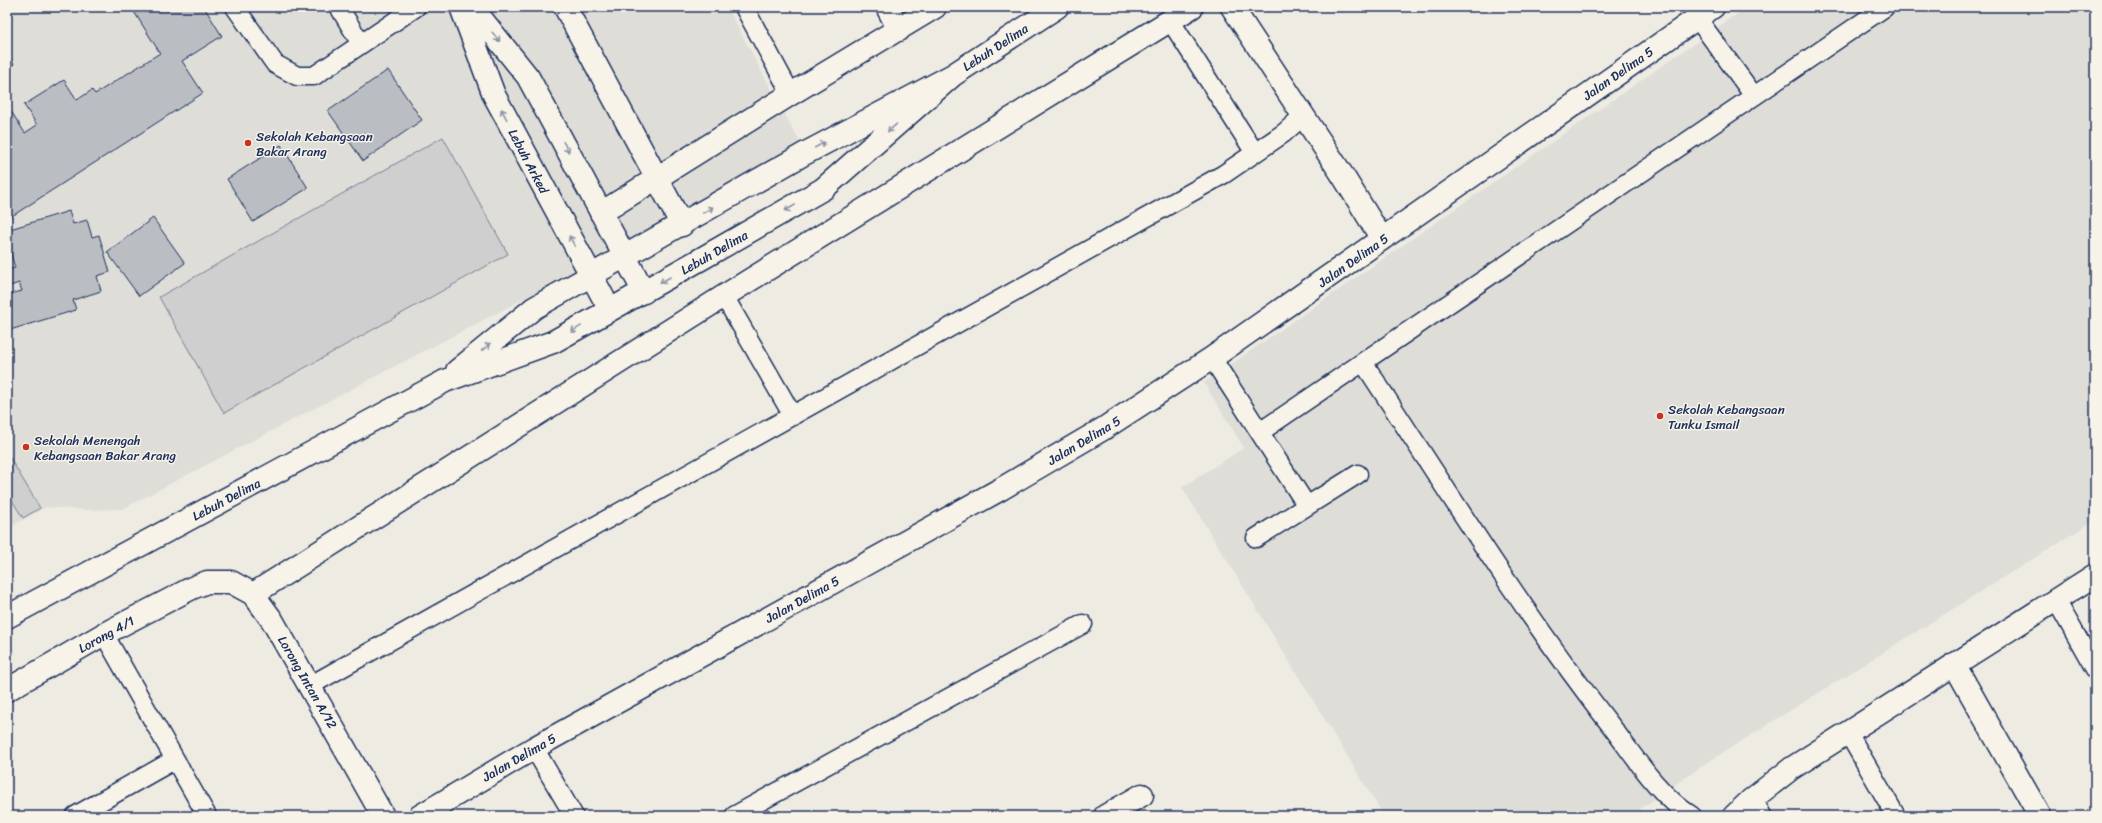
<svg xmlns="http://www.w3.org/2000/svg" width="2102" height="823" font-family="Sriracha,sans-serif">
<rect width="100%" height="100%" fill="#eeebe2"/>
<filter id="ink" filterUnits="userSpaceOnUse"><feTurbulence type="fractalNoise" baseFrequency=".025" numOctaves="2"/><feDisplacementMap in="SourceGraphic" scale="8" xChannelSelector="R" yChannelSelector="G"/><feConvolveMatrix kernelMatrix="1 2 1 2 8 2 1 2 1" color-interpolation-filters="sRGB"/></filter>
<g filter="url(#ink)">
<path fill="#deddd8" d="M 7,7 L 727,7 L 803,148 L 562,279 L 122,509 L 86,510 L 46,507 L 7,529 Z
M 1747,7 L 2095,7 L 2095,520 L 1708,762 L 1640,809 L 1640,816 L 1384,816 L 1182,487 L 1244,448 L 1204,383 Z"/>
<path fill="#cfcfcf" stroke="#757f96" d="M 443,137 L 508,254 L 224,413 L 159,297 Z
M 7,453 L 40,508 L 23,518 L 10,497 L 7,498 Z"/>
<path fill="#babdc2" stroke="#1b2f5e" d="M 131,7 L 204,7 L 222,36 L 182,61 L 203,93 L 9,218 L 7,215 L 7,140 L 9,138 L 7,135 L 7,105 L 25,133 L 37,125 L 24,105 L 64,80 L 77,100 L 92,90 L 95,94 L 160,53 Z
M 7,53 L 14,64 L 7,69 Z
M 388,70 L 422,120 L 363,161 L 328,111 Z
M 281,145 L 308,188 L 253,222 L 227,179 Z
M 69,211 L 73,224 L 87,220 L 92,237 L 99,235 L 110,272 L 97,276 L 101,291 L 73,300 L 76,310 L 10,330 L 7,319 L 7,295 L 22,291 L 19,283 L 7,287 L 7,270 L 15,268 L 10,251 L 7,252 L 7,230 Z
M 153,218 L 185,263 L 139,296 L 107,252 Z"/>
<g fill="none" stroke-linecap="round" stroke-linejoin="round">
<g stroke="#1b2f5e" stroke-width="21">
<path id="lane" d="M 235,7 L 275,64 L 297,76 L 314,76 L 416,7
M 339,7 L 361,44
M 744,7 L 791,94
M 1697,18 L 1754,96
M 1170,20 L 1255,153
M 724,296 L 793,416
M 1212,358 L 1307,506
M 1363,362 C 1444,485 1521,610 1612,727 C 1634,756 1660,797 1692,816
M 1260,432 L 1885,7
M 1256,538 L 1358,474
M 2056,600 L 2095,669
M 104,634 L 207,816
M 311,685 L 1224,174 L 1284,133 L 1304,115
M 1847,731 L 1896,816
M 534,748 L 574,816
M 75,816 L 174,760
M 734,816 L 1083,624"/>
</g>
<g stroke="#1b2f5e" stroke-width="25">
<path id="street" d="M 461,7 L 494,95 L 610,310
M 472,7 L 528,77 L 644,292
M 565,7 L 682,225
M 887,7 L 899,30
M 1232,7 L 1343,176 L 1382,239
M 601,213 L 791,94 L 935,7
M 457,371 L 534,308 L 804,154 L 953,75 L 1057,7
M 253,594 L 724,296 L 1192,7
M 7,617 L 445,381 L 553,342 L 701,259 L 823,189 L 953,75
M 1954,664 L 2040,816
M 7,690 L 104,634 L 192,588 L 207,582 L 231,582 L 253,594 L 272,620 L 383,816
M 1751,800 L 1760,816
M 420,816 L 534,748 L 1001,489 L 1103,429 L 1212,358 L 1713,7
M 1105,816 L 1142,795
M 1734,816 L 1751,800 L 1792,768 L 2095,575"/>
</g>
<use href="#lane" stroke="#f7f3e8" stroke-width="18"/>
<use href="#street" stroke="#f7f3e8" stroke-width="22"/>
</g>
<defs><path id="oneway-shaft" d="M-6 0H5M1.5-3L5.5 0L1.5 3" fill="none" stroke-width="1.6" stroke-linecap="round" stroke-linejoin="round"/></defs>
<g stroke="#8991a3">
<use href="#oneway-shaft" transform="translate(496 37) rotate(51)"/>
<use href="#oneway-shaft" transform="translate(504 114) rotate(-118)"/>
<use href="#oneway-shaft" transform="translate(892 128) rotate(139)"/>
<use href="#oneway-shaft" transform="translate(820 145) rotate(-28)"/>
<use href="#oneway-shaft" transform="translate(566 147) rotate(62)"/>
<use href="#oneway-shaft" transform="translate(790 208) rotate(150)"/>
<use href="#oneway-shaft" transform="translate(708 210) rotate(-30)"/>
<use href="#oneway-shaft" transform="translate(572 241) rotate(-118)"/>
<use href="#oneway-shaft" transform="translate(665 280) rotate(150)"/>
<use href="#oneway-shaft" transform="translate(576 329) rotate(151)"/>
<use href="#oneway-shaft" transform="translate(486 347) rotate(-40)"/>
</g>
</g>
<g fill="#c8321e" stroke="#f7f3e8" stroke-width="1.5">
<circle cx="248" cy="143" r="4"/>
<circle cx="1660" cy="416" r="4"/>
<circle cx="26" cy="447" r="4"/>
</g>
<g text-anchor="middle" stroke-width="3" stroke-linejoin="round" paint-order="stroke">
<g font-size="13" fill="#1b2f5e" stroke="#f7f3e8">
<text transform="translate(995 47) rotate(-33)" y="5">Lebuh Delima</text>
<text transform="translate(1618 73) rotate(-35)" y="5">Jalan Delima 5</text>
<text transform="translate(529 161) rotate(62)" y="5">Lebuh Arked</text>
<text transform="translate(714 252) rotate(-30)" y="5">Lebuh Delima</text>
<text transform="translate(1353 260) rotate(-35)" y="5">Jalan Delima 5</text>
<text transform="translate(1084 440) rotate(-31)" y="5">Jalan Delima 5</text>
<text transform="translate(226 499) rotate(-28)" y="5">Lebuh Delima</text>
<text transform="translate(802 599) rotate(-29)" y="5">Jalan Delima 5</text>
<text transform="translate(106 634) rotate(-29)" y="5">Lorong 4/1</text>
<text transform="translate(308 682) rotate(60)" y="5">Lorong Intan A/12</text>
<text transform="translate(519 757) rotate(-30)" y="5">Jalan Delima 5</text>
</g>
<g font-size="13" fill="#1b2f5e" stroke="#f7f3e8" text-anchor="start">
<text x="256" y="141">Sekolah Kebangsaan<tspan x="256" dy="15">Bakar Arang</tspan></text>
<text x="1668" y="414">Sekolah Kebangsaan<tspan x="1668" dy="15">Tunku Ismail</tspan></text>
<text x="34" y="445">Sekolah Menengah<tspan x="34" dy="15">Kebangsaan Bakar Arang</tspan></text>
</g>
</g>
<rect width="2102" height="823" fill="none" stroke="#f7f3e8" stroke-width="24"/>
<rect x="12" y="12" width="2078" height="799" fill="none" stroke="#1b2f5e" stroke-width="1.5" filter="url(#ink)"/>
</svg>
